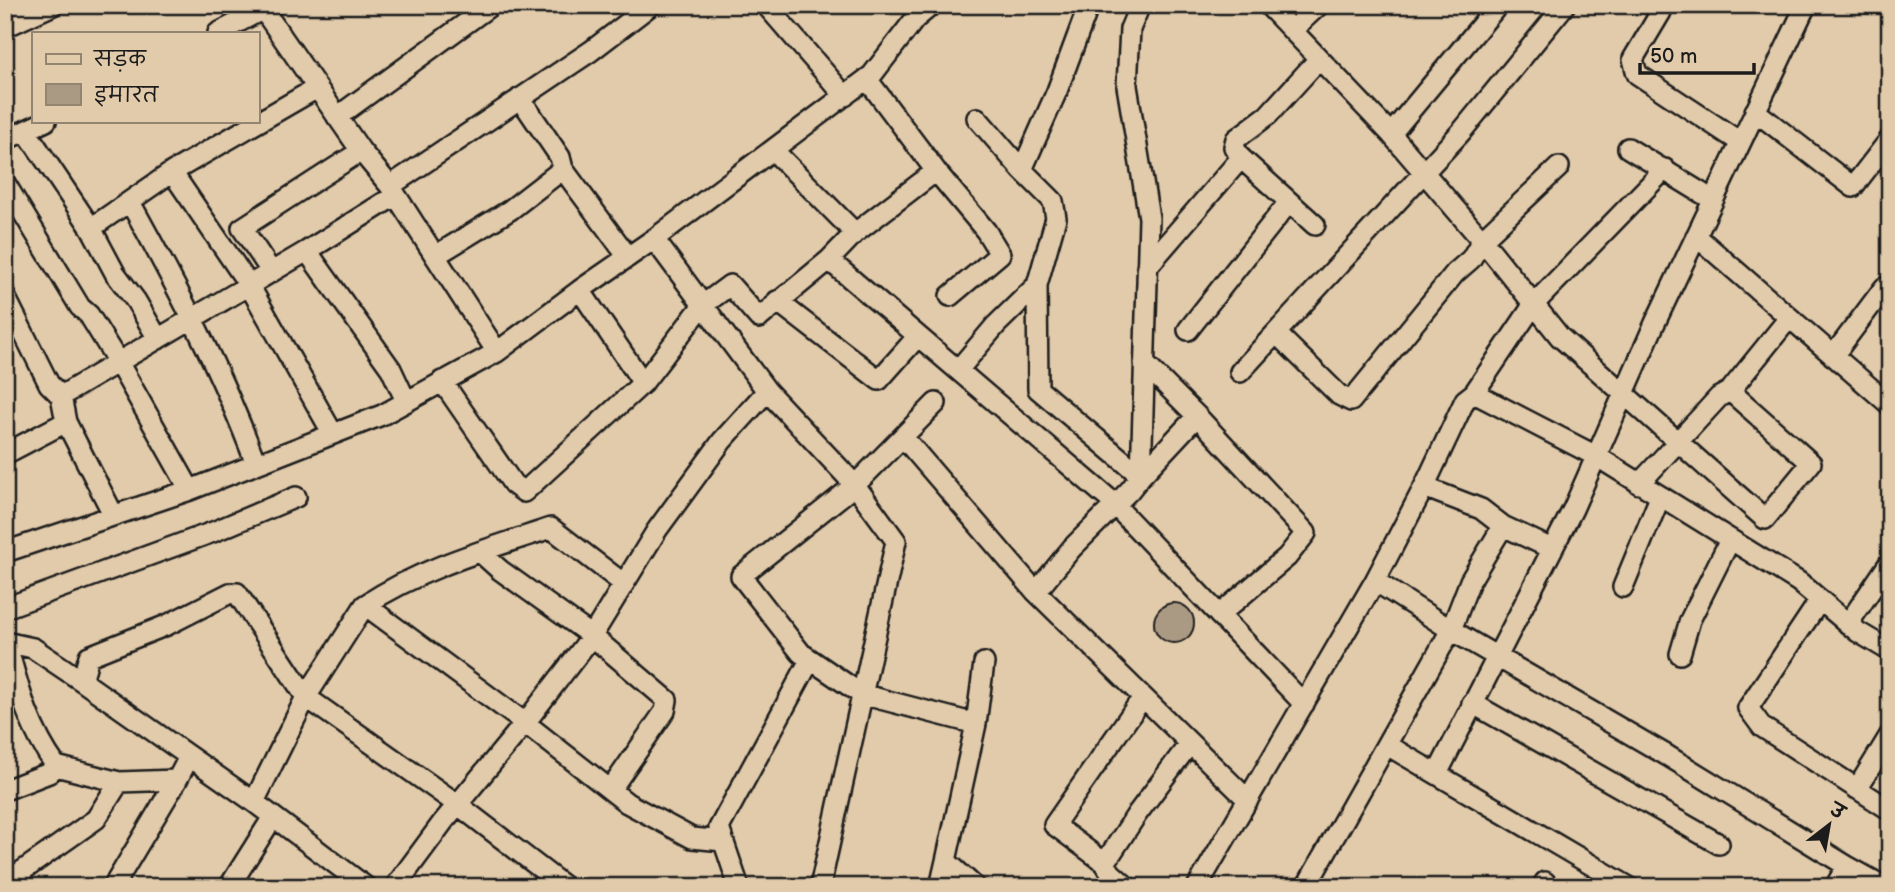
<svg xmlns="http://www.w3.org/2000/svg" width="1895" height="892" font-family="'Balsamiq Sans','Playpen Sans Deva',sans-serif">
<rect width="100%" height="100%" fill="#e2cbab"/>
<filter id="ink" filterUnits="userSpaceOnUse"><feTurbulence type="fractalNoise" baseFrequency=".0143" numOctaves="2"/><feDisplacementMap in="SourceGraphic" scale="14" xChannelSelector="R" yChannelSelector="G"/><feConvolveMatrix kernelMatrix="1 2 1 2 8 2 1 2 1" color-interpolation-filters="sRGB"/></filter>
<g filter="url(#ink)">
<path fill="#ab9a83" stroke="#1c1c1c" stroke-width="2" d="M1154 623a20 20 0 1 1 40 0a20 20 0 1 1-40 0Z"/>
<g fill="none" stroke-linecap="round" stroke-linejoin="round">
<g stroke="#1c1c1c" stroke-width="24">
<path id="minor" d="M 260,5 L 361,151 L 390,186 L 497,352 L 580,290 L 654,239 L 872,75 L 915,19 L 932,5
M 766,5 L 845,96
M 1089,5 L 1057,91 L 1022,170 L 1053,201 L 1056,218 L 1037,285 L 1038,389 L 1141,476 L 1197,416
M 1268,5 L 1391,134 L 1498,5
M 1652,5 L 1661,12 L 1633,59 L 1637,74 L 1740,142
M 5,27 L 53,5
M 1292,30 L 1319,5
M 218,33 L 271,5
M 520,98 L 560,157 L 563,169 L 628,257
M 1755,111 L 1853,187 L 1890,139
M 337,117 L 491,5
M 977,118 L 1022,170
M 26,131 L 91,228 L 115,273 L 136,301 L 158,339
M 1391,134 L 1492,252 L 1560,337 L 1765,519 L 1811,463 L 1730,391
M 5,140 L 46,121
M 1628,148 L 1713,200
M 773,150 L 855,233 L 829,260 L 1109,499 L 1304,704
M 936,171 L 986,231 L 1000,254 L 950,296
M 172,172 L 249,285 L 333,434
M 5,183 L 80,307 L 89,315 L 118,362 L 190,490
M 390,186 L 591,51 L 651,5
M 130,202 C 177,287 222,372 256,464
M 1315,225 L 1241,158 L 1234,147 L 1236,139 L 1268,115 L 1319,59
M 91,228 L 172,172 L 317,88
M 855,233 L 936,171 L 867,79
M 1696,236 L 1890,405
M 654,239 L 767,391 L 855,485 L 896,541 L 820,887
M 307,251 L 391,369 L 406,401
M 435,256 L 510,210 L 563,169
M 1147,267 L 1241,158
M 271,271 L 242,228 L 361,151
M 580,290 L 643,383
M 5,296 L 49,384 L 61,396
M 777,301 L 879,380 L 918,336
M 1188,330 L 1289,202
M 1277,334 L 1339,395 L 1351,401 L 1455,273 L 1471,259 L 1482,240 L 1559,167
M 1833,356 L 1884,288
M 1144,363 L 1197,416 L 1306,533 L 1287,557 L 1219,615
M 958,370 L 996,325 L 1037,285
M 1240,372 L 1462,131 L 1565,5
M 442,381 L 513,484 L 524,492 L 643,383 L 703,305 L 730,285 L 759,318 L 829,260
M 1474,393 L 1596,456 L 1799,582 L 1858,632 L 1890,651
M 936,403 L 855,485 L 741,576 L 801,653 L 861,694 L 976,724 L 946,861 L 975,887
M 66,422 L 113,514
M 903,437 L 1036,592 L 1248,800
M 5,454 L 66,422 L 61,396 L 307,251 L 396,195
M 1639,484 L 1719,397 L 1730,391 L 1789,318
M 1424,487 L 1481,509 L 1503,526 L 1552,549
M 1503,526 L 1470,581 L 1451,630 L 1668,756 L 1847,866 L 1885,887
M 5,552 L 190,490 L 382,415 L 497,352
M 480,552 L 500,570 L 592,636 L 667,700 L 665,711 L 611,789
M 1623,587 L 1660,497
M 1036,592 L 1072,548 L 1129,491 L 1141,476 L 1149,218 L 1127,86 L 1130,29 L 1140,5
M 1820,600 L 1748,708 L 1762,727 L 1890,810
M 365,605 C 421,568 488,549 551,528 L 624,584
M 5,608 L 213,532 L 296,497
M 1848,624 L 1890,562
M 5,642 L 33,648 L 82,681 L 254,802 L 366,887
M 6,642 C 19,689 28,727 56,766 L 119,782
M 1680,654 L 1690,620 L 1730,540
M 82,681 L 89,656 L 167,625 L 230,593 L 237,593 L 306,697 L 457,804 L 565,887
M 1472,703 L 1719,844
M 976,724 L 984,663
M 1387,745 L 1629,887
M 1437,774 L 1573,509 L 1655,323 L 1806,5
M 1857,789 L 1890,735
M 5,790 L 49,773 L 56,766
M 254,802 L 306,697 L 365,605 L 525,723 L 627,803 L 692,838 L 723,841
M 1105,863 L 1137,814 L 1190,743
M 5,883 L 96,819 L 119,782 L 177,780 L 189,757
M 113,887 L 177,780
M 229,887 L 273,817
M 395,887 L 443,822 L 525,723 L 592,636 L 657,530 L 722,441 L 767,391
M 739,887 L 719,828 L 810,660
M 940,887 L 946,861
M 1127,887 L 1111,873 L 1105,863 L 1054,825 L 1143,697
M 1197,887 L 1375,581 L 1424,487 L 1465,400 L 1474,393 L 1534,304 L 1665,169
M 1306,887 L 1451,630 L 1375,581
M 1542,887 L 1545,882
M 1835,887 L 1847,866"/>
</g>
<use href="#minor" stroke="#e2cbab" stroke-width="19"/>
</g>
</g>
<rect width="1895" height="892" fill="none" stroke="#e2cbab" stroke-width="28"/>
<rect x="14" y="14" width="1867" height="864" fill="none" stroke="#1c1c1c" stroke-width="2.5" filter="url(#ink)"/>
<rect x="32" y="32" width="228" height="91" fill="#e2cbab" stroke="#938572" stroke-width="2"/>
<rect x="46" y="54" width="35" height="10" fill="#e2cbab" stroke="#938572" stroke-width="2"/>
<text x="94" y="66" font-size="21" fill="#1c1c1c">सड़क</text>
<rect x="46" y="84" width="35" height="21" fill="#ab9a83" stroke="#938572" stroke-width="2"/>
<text x="94" y="102" font-size="21" fill="#1c1c1c">इमारत</text>
<g transform="translate(1829 825) rotate(31)" stroke="#e2cbab" stroke-width="5" paint-order="stroke">
<path d="M0-5L12 26L0 18L-12 26Z" fill="#1c1c1c"/>
<text y="-10" font-size="19" font-weight="bold" text-anchor="middle" fill="#1c1c1c">उ</text>
</g>
<path d="M1640 63v10h114v-10" fill="none" stroke="#1c1c1c" stroke-width="3.5"/>
<text x="1650" y="63" font-size="21" fill="#1c1c1c" stroke="#e2cbab" stroke-width="5" paint-order="stroke">50 m</text>
</svg>
